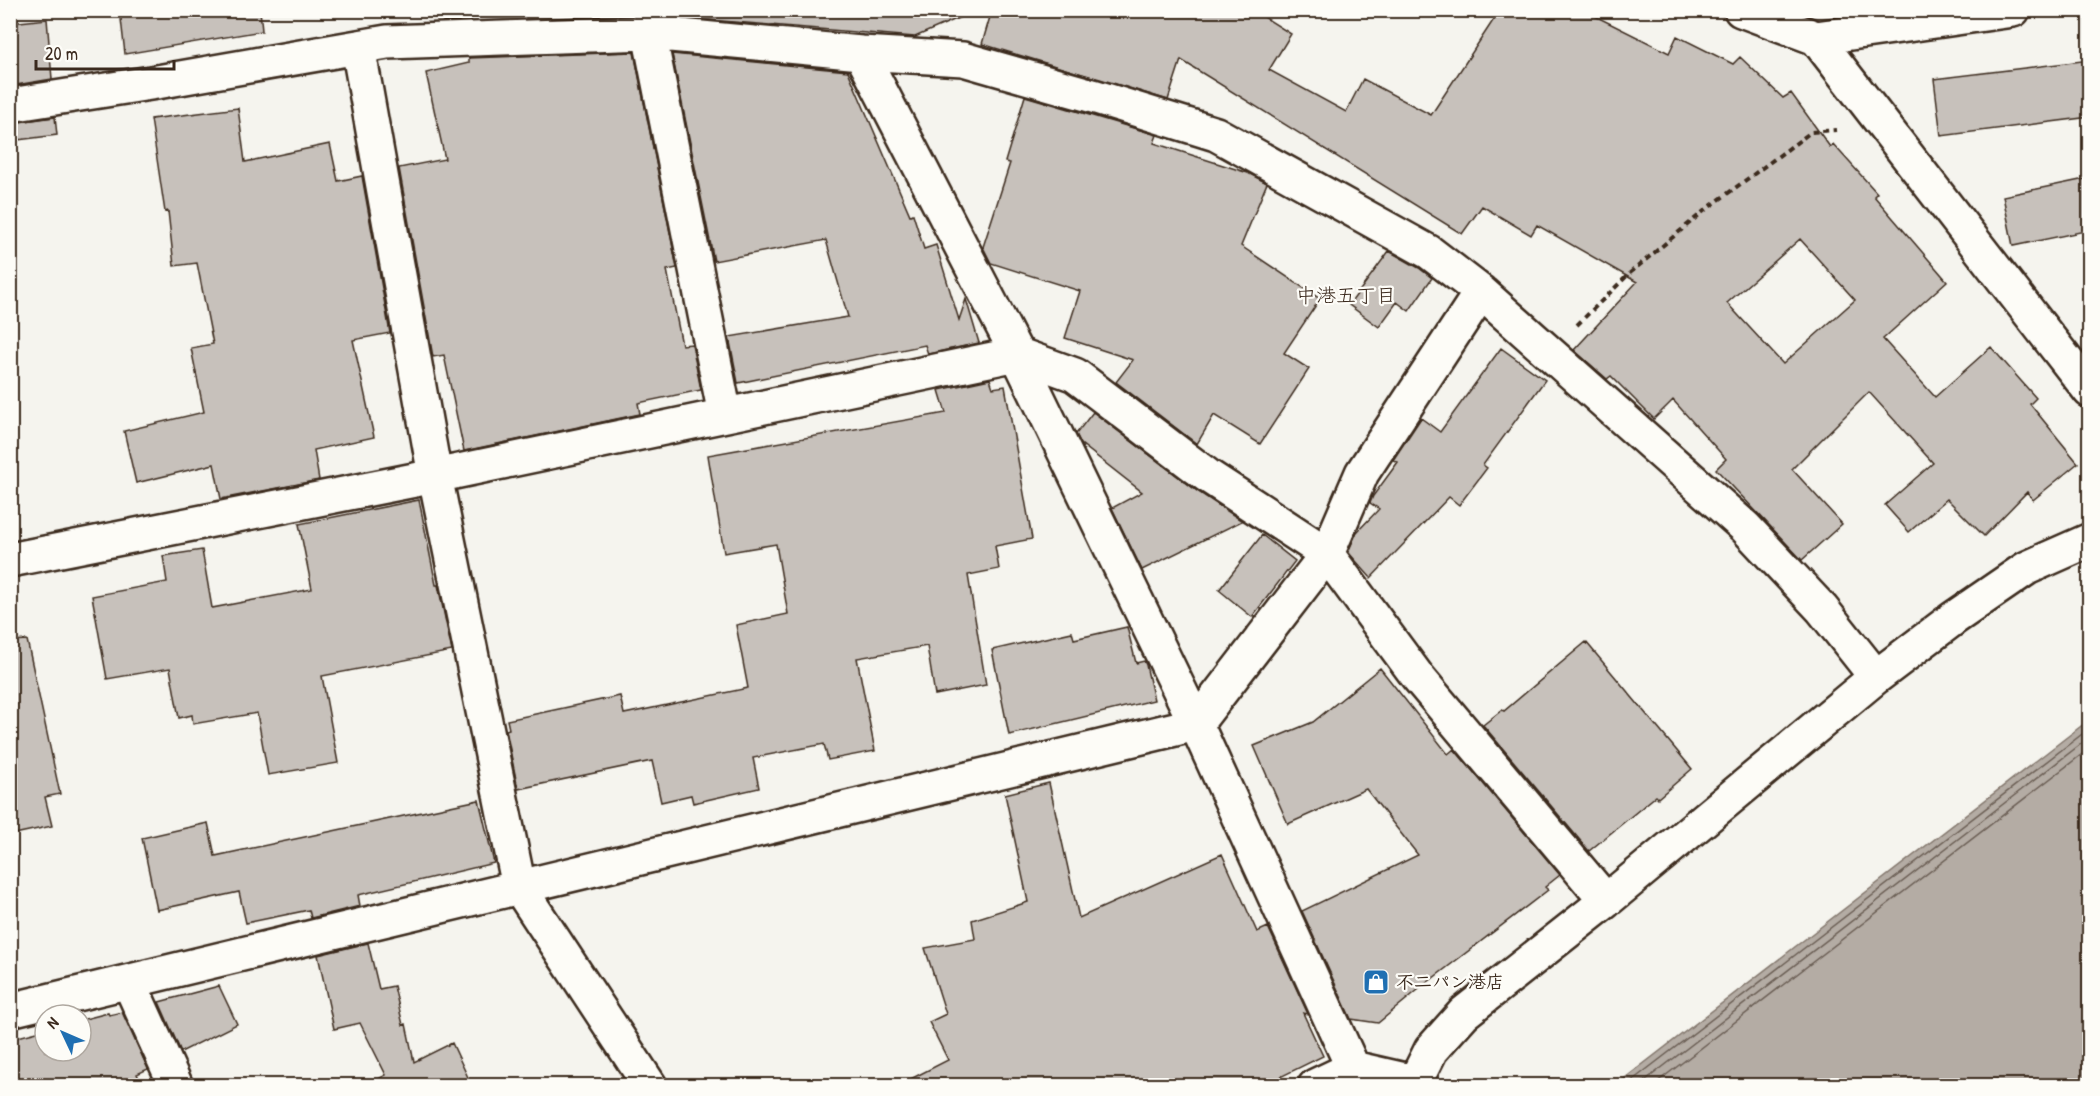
<svg xmlns="http://www.w3.org/2000/svg" width="2100" height="1096" font-family="'Patrick Hand','Klee One',sans-serif">
<rect width="100%" height="100%" fill="#f5f4ee"/>
<filter id="ink" filterUnits="userSpaceOnUse"><feTurbulence type="fractalNoise" baseFrequency=".0167" numOctaves="2"/><feDisplacementMap in="SourceGraphic" scale="12" xChannelSelector="R" yChannelSelector="G"/><feConvolveMatrix kernelMatrix="1 2 1 2 8 2 1 2 1" color-interpolation-filters="sRGB"/></filter>
<g filter="url(#ink)">
<path fill="#b4aca4" stroke="#84786e" stroke-width="1.5" d="M 2089,720 L 2089,1085 L 1616,1085 Z"/>
<g fill="none" stroke-linecap="round" stroke-linejoin="round">
<path stroke="#6b5e54" stroke-width="1.5" d="M 1625,1086 L 2090,728
M 1638,1086 L 2090,737
M 1652,1086 L 2090,748"/>
</g>
<path fill="#c7c1bb" stroke="#3b2a1e" stroke-width="1.5" fill-rule="evenodd" d="M 120,10 L 260,10 L 262,31 L 125,54 Z
M 587,10 L 643,10 L 640,15 L 587,16 Z
M 686,10 L 977,10 L 915,37 L 685,18 Z
M 992,10 L 1253,10 L 1291,34 L 1269,70 L 1346,112 L 1363,79 L 1431,115 L 1500,10 L 1583,10 L 1669,53 L 1677,36 L 1733,64 L 1740,57 L 1783,98 L 1791,93 L 1830,147 L 1833,144 L 1877,193 L 1874,196 L 1947,281 L 1883,339 L 1935,397 L 1991,347 L 2036,398 L 2030,404 L 2078,463 L 2033,500 L 2027,492 L 1984,536 L 1947,499 L 1909,532 L 1885,505 L 1933,463 L 1869,392 L 1792,469 L 1842,524 L 1802,560 L 1716,469 L 1726,459 L 1673,400 L 1654,419 L 1611,376 L 1607,379 L 1574,350 L 1637,282 L 1537,225 L 1531,235 L 1482,206 L 1462,234 L 1181,60 L 1168,100 L 982,44 ZM 1800,239 L 1855,300 L 1783,364 L 1727,303 Z
M 47,19 L 52,79 L 10,86 L 10,23 Z
M 634,52 L 677,268 L 667,270 L 682,345 L 692,344 L 701,390 L 638,403 L 640,414 L 464,451 L 444,355 L 433,357 L 399,168 L 445,159 L 426,73 L 469,63 L 469,58 Z
M 672,54 L 848,71 L 910,215 L 913,214 L 924,249 L 936,245 L 959,320 L 966,299 L 979,343 L 928,354 L 925,345 L 738,383 L 729,337 L 848,317 L 826,240 L 714,261 Z
M 2090,60 L 2090,117 L 1941,136 L 1934,79 Z
M 1025,96 L 1157,135 L 1154,143 L 1248,173 L 1267,183 L 1241,246 L 1320,299 L 1284,353 L 1309,369 L 1260,444 L 1214,415 L 1197,444 L 1116,382 L 1133,360 L 1065,338 L 1080,291 L 991,263 L 983,247 L 1010,163 L 1005,162 Z
M 238,108 L 245,162 L 330,144 L 338,181 L 362,176 L 390,333 L 353,340 L 374,437 L 314,450 L 319,480 L 221,499 L 214,464 L 136,483 L 124,431 L 204,412 L 191,348 L 213,344 L 197,263 L 174,266 L 168,211 L 165,212 L 151,119 Z
M 55,117 L 57,135 L 10,141 L 10,123 Z
M 2090,178 L 2090,230 L 2013,246 L 2003,196 Z
M 1389,251 L 1419,268 L 1432,278 L 1409,311 L 1397,302 L 1379,327 L 1349,305 Z
M 1501,348 L 1545,380 L 1483,465 L 1487,468 L 1459,505 L 1449,497 L 1371,578 L 1348,552 L 1357,532 L 1379,509 L 1370,503 L 1373,496 L 1398,462 L 1393,460 L 1421,418 L 1440,432 Z
M 990,379 L 993,388 L 1005,386 L 1032,539 L 995,546 L 999,569 L 968,575 L 986,685 L 935,695 L 927,646 L 857,658 L 875,751 L 828,760 L 824,744 L 753,758 L 759,788 L 693,803 L 691,795 L 661,802 L 652,761 L 518,789 L 506,730 L 509,729 L 507,720 L 620,696 L 624,714 L 748,688 L 736,625 L 788,614 L 776,544 L 724,553 L 708,455 L 946,413 L 939,390 Z
M 1093,412 L 1197,491 L 1242,521 L 1142,570 L 1112,508 L 1142,492 L 1081,444 L 1076,434 Z
M 419,500 L 436,585 L 438,585 L 452,651 L 322,676 L 338,763 L 268,775 L 257,713 L 193,724 L 192,715 L 179,718 L 170,668 L 107,679 L 92,596 L 167,582 L 163,556 L 202,550 L 212,608 L 312,589 L 299,524 Z
M 1262,535 L 1295,561 L 1252,617 L 1219,590 Z
M 1127,627 L 1136,663 L 1144,661 L 1146,665 L 1154,700 L 1009,735 L 992,650 L 1072,632 L 1074,639 Z
M 27,640 L 60,794 L 45,797 L 52,826 L 10,835 L 10,641 Z
M 1586,642 L 1692,769 L 1658,798 L 1656,796 L 1589,851 L 1483,725 L 1502,710 L 1504,711 Z
M 1380,668 L 1448,754 L 1454,749 L 1560,875 L 1545,887 L 1548,890 L 1424,985 L 1378,1023 L 1351,1019 L 1302,911 L 1418,855 L 1366,789 L 1288,824 L 1254,746 L 1313,722 Z
M 1049,783 L 1079,918 L 1222,854 L 1257,932 L 1268,927 L 1308,1014 L 1303,1013 L 1323,1056 L 1262,1086 L 897,1086 L 948,1060 L 929,1022 L 946,1014 L 925,948 L 975,939 L 972,920 L 1028,902 L 1005,794 Z
M 479,800 L 494,863 L 358,895 L 360,906 L 311,918 L 309,910 L 246,923 L 239,892 L 157,910 L 142,838 L 208,823 L 215,856 Z
M 368,943 L 379,989 L 394,986 L 403,1025 L 406,1024 L 414,1062 L 452,1043 L 472,1086 L 365,1086 L 386,1075 L 360,1023 L 334,1029 L 318,955 Z
M 219,986 L 237,1024 L 181,1052 L 159,1002 Z
M 122,1012 L 148,1069 L 137,1074 L 143,1086 L 10,1086 L 10,1039 L 45,1030 L 45,1051 L 81,1051 L 81,1020 L 108,1013 L 109,1015 Z"/>
<g fill="none" stroke-linecap="round" stroke-linejoin="round">
<g stroke="#3b2a1e" stroke-width="38">
<path id="minor" d="M 668,10 L 649,33 L 725,415
M 1741,10 L 1816,38 L 2090,391
M 1816,38 L 2013,10
M 358,47 L 435,476 L 519,887 L 650,1086
M 861,53 L 1017,354 L 1196,724 L 1353,1068
M 10,105 L 157,82 L 387,42 L 649,33 L 861,53 L 963,59 L 1093,96 L 1216,134 L 1429,252 L 1481,292 L 1745,527 L 1822,609 L 1876,677
M 10,560 L 435,476 L 1017,354 L 1075,375 L 1208,476 L 1327,554 L 1417,676 L 1606,901
M 129,982 L 176,1086
M 10,1010 L 1196,724 L 1327,554 L 1362,473 L 1481,292
M 1315,1086 L 1353,1068 L 1414,1082
M 1413,1086 L 1431,1050 L 1464,1013 L 1606,901 L 1876,677 L 1954,618 L 2027,568 L 2090,540"/>
</g>
<path stroke="#3b2a1e" stroke-width="4" stroke-dasharray="6 4.5" stroke-linecap="butt" d="M 1577,325 L 1630,273 L 1704,211 L 1811,132 L 1836,130"/>
<use href="#minor" stroke="#fdfcf7" stroke-width="33"/>
</g>
</g>
<defs>
<g id="shop-square" transform="scale(1.35)"><rect x="-9" y="-9" width="18" height="18" rx="4" fill="#1f6fb2" stroke="#fdfcf7"/><path d="M-5-2.5h2.3a2.7 3.5 0 0 1 5.4 0H5L5.5 6h-11ZM-1.5-2.5h3a1.5 2.3 0 0 0-3 0Z" fill="#fff"/></g>
</defs>
<g fill-rule="evenodd">
<use href="#shop-square" x="1376" y="982"/>
</g>
<g text-anchor="middle" stroke-width="4.5" stroke-linejoin="round" paint-order="stroke">
<g font-size="18" font-weight="bold" fill="#3b2a1e" stroke="#fdfcf7" text-anchor="start">
<text x="1396" y="988">不二パン港店</text>
</g>
<g font-size="20" fill="#3b2a1e" stroke="#fdfcf7">
<text x="1346" y="302">中港五丁目</text>
</g>
</g>
<rect width="2100" height="1096" fill="none" stroke="#fdfcf7" stroke-width="36"/>
<rect x="18" y="18" width="2064" height="1060" fill="none" stroke="#3b2a1e" stroke-width="2" filter="url(#ink)"/>
<g transform="translate(63 1033) rotate(314)"><circle r="28" fill="#fdfcf7" stroke="#afa8a0" stroke-width="1.5"/>
<path d="M0-4.5L10 22L0 15L-10 22Z" fill="#1f6fb2"/>
<text y="-9" font-size="16" font-weight="bold" text-anchor="middle" fill="#3b2a1e">N</text>
</g>
<path d="M36 60v9h138v-9" fill="none" stroke="#3b2a1e" stroke-width="3"/>
<text x="45" y="60" font-size="18" fill="#3b2a1e" stroke="#fdfcf7" stroke-width="4.5" paint-order="stroke">20 m</text>
</svg>
